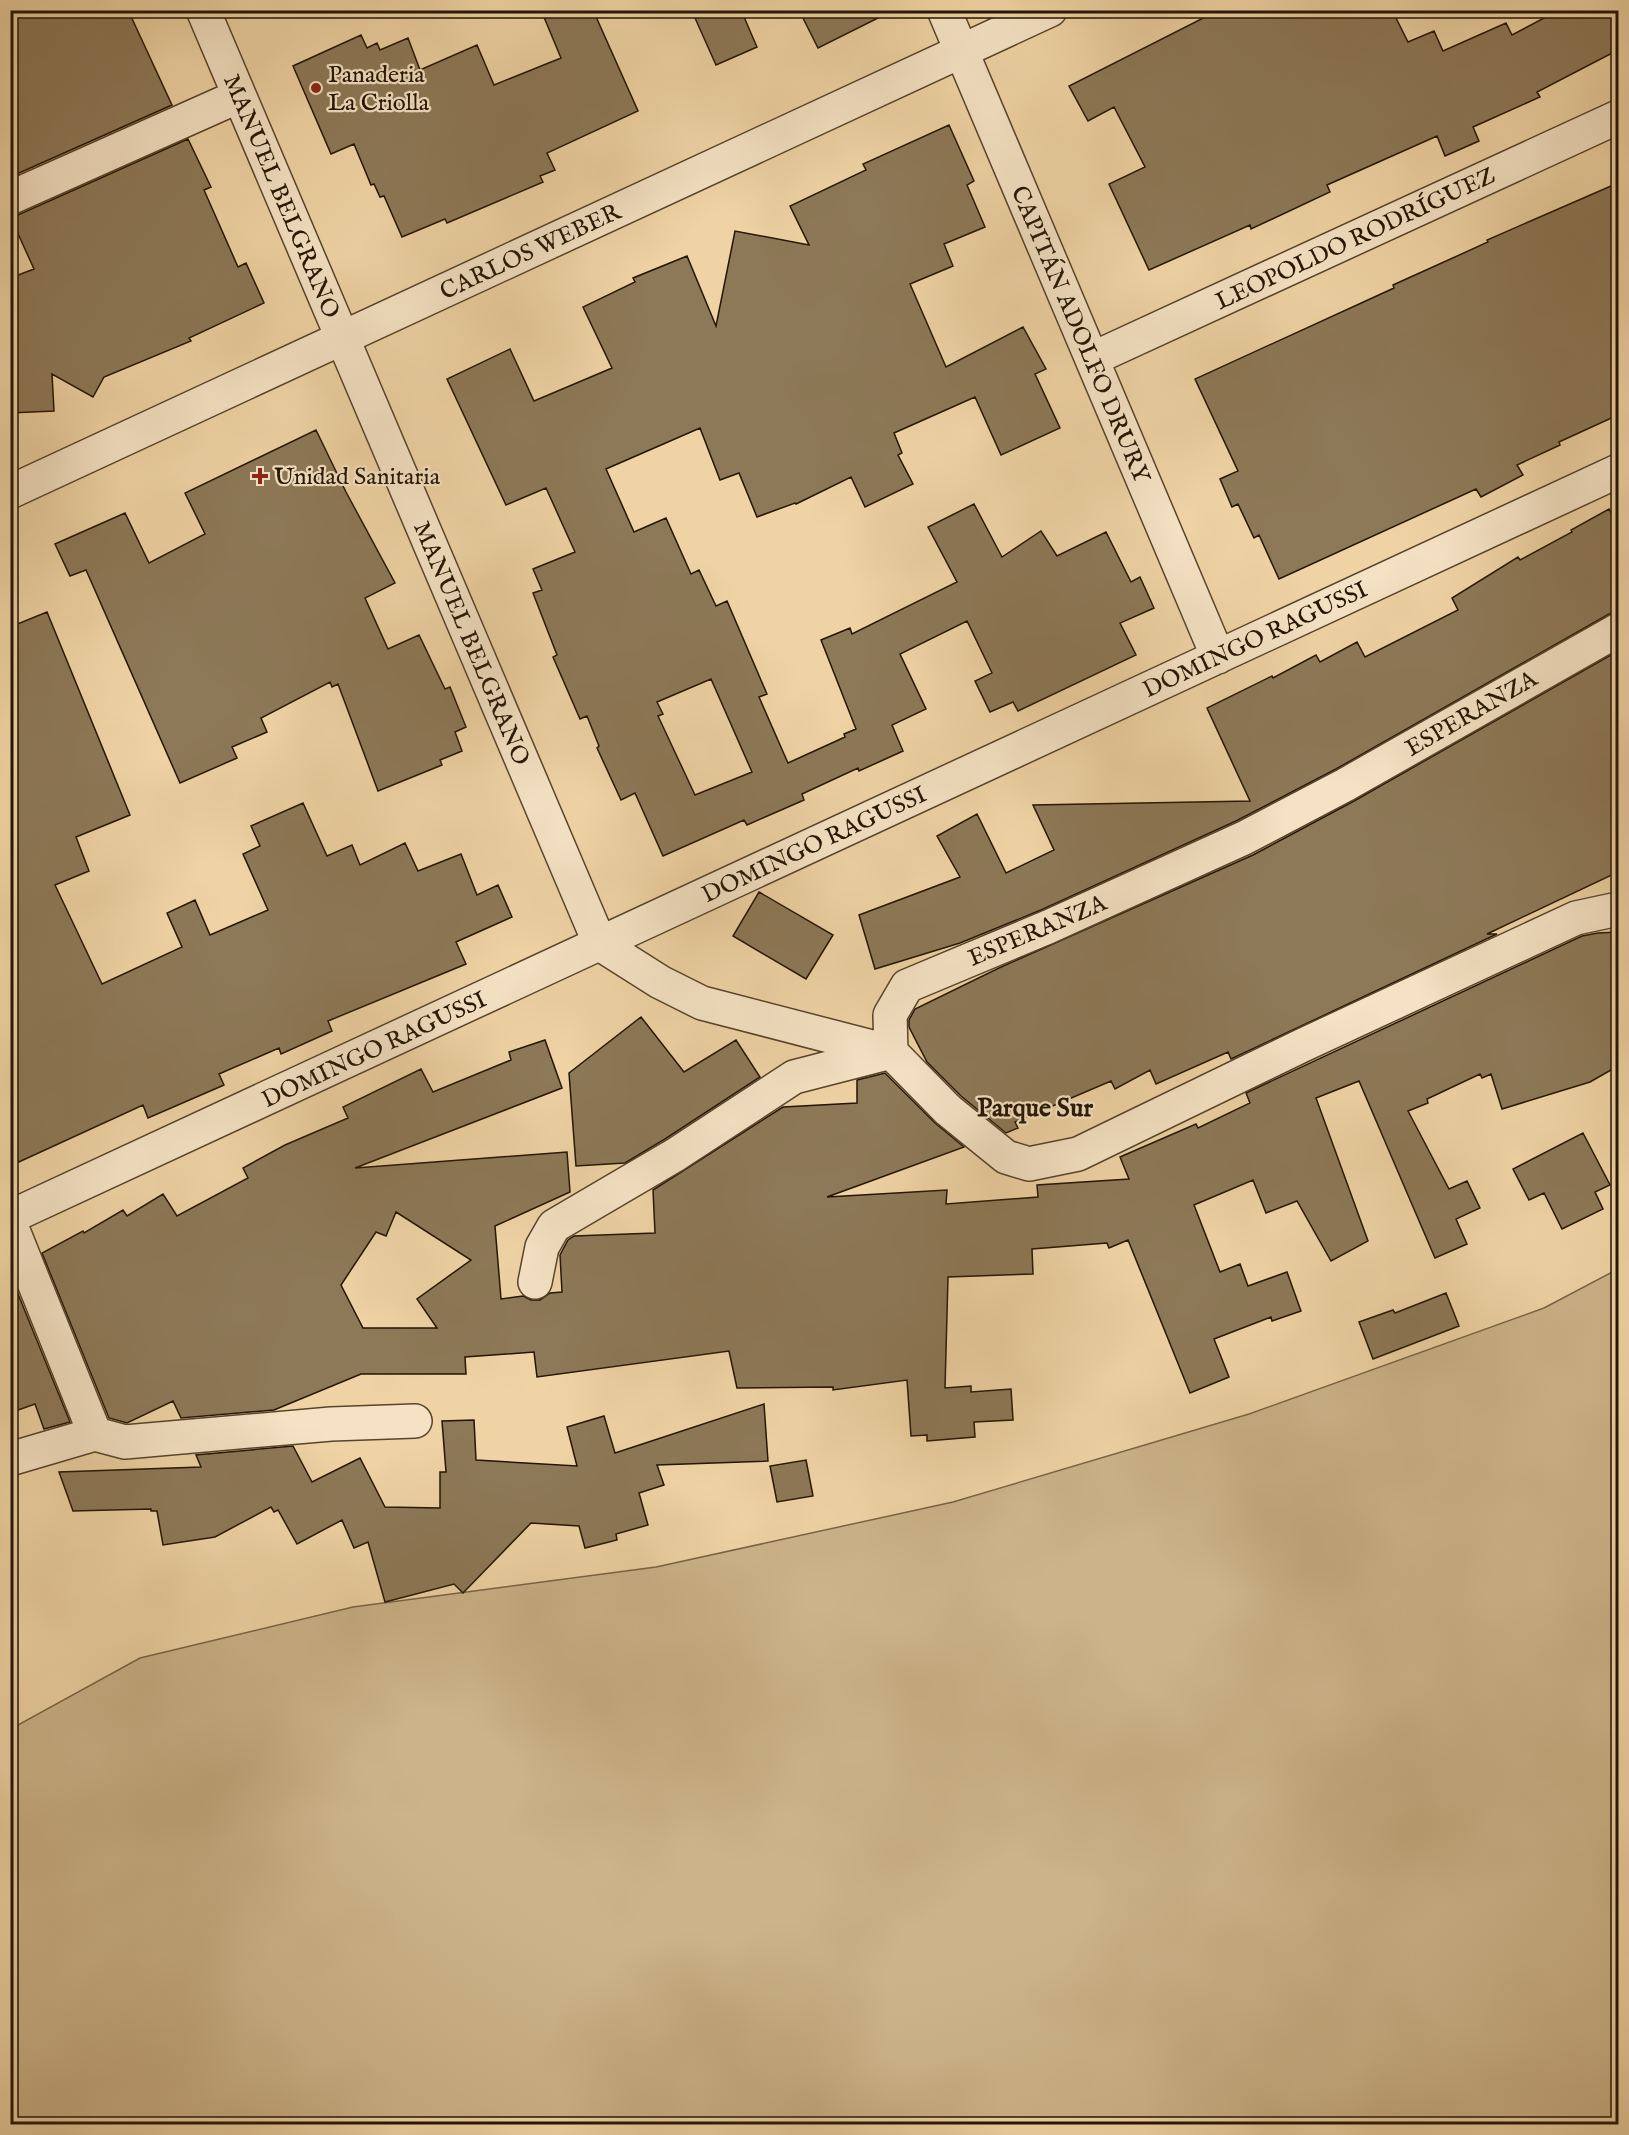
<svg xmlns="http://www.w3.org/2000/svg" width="1629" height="2135" font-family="'IM FELL English',serif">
<rect width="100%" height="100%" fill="#efd3a4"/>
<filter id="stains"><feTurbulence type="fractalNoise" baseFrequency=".00333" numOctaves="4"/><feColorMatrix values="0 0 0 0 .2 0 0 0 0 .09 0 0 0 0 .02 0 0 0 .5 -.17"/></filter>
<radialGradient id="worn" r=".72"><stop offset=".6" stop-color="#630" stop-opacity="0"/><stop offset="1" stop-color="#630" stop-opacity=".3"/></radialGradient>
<path fill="#ccb389" stroke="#786446" stroke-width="1.5" d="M 1618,1269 L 1618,2124 L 11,2124 L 11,1731 L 16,1726 L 140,1658 L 353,1607 L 656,1567 L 953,1502 L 1249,1414 L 1544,1308 Z"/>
<path fill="#8d7857" stroke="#231504" stroke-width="1.5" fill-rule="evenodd" d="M 10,10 L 128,10 L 172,105 L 10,177 Z
M 541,10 L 593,10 L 638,111 L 547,153 L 555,170 L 540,176 L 543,182 L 447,223 L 445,219 L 402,237 L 384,196 L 380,197 L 374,184 L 371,185 L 354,144 L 331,154 L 293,66 L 361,35 L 367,48 L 377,43 L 380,50 L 408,38 L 420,70 L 477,45 L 494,85 L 561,58 Z
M 714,10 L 741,10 L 757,47 L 716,65 L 695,18 Z
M 799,10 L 894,10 L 818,48 Z
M 1219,10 L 1392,10 L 1408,42 L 1434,31 L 1443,51 L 1506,23 L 1512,35 L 1559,10 L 1618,10 L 1618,50 L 1537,92 L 1540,97 L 1473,127 L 1479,141 L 1445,156 L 1437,136 L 1327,185 L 1330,192 L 1251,229 L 1250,225 L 1149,270 L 1109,184 L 1145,167 L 1114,107 L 1088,121 L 1069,86 Z
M 949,125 L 974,181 L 967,185 L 985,227 L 944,244 L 953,266 L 910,284 L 946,367 L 1023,327 L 1046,369 L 1035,374 L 1060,428 L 1001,455 L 975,397 L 894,433 L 902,453 L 898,455 L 913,484 L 865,507 L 851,477 L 796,504 L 795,503 L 757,517 L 739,473 L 720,480 L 700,428 L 606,469 L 634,532 L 666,518 L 691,574 L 699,570 L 716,606 L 727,601 L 767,694 L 759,697 L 788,763 L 845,737 L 844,734 L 856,729 L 821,640 L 850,628 L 852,634 L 957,582 L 928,527 L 974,504 L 1002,557 L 1041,531 L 1057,556 L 1106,532 L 1131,582 L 1140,577 L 1154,608 L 1120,623 L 1136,655 L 1018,711 L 1013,702 L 990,712 L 975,681 L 992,673 L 967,621 L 900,654 L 926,709 L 892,725 L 903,751 L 859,771 L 858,768 L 802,794 L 804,800 L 747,825 L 744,820 L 663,856 L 635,793 L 621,800 L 597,748 L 599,746 L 587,716 L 580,719 L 553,657 L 557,655 L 533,593 L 542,590 L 533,569 L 575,552 L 546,488 L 506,505 L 447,379 L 510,349 L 534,401 L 612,368 L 583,307 L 635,282 L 633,278 L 687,256 L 716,326 L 735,231 L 809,245 L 790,206 L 866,170 L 863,164 ZM 711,679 L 752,772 L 695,795 L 658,716 L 663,714 L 657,702 Z
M 188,139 L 211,187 L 204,190 L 238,267 L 246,263 L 264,303 L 189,338 L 191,341 L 104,377 L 93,397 L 52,374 L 54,411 L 10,413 L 10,278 L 34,269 L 10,216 L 18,215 Z
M 1618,183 L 1618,415 L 1559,442 L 1560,445 L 1517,465 L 1523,475 L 1481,497 L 1476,489 L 1279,579 L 1259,535 L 1254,538 L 1238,504 L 1232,507 L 1220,479 L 1238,471 L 1195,379 L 1394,288 L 1393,285 L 1488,242 L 1487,240 Z
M 316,430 L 346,492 L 395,583 L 365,598 L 388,649 L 419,635 L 445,689 L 450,687 L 466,727 L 455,732 L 462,751 L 440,760 L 442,765 L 378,791 L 338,684 L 332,687 L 330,682 L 261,718 L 267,732 L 232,747 L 237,758 L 180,783 L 86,570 L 70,576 L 55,544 L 125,513 L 149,563 L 205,534 L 185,493 Z
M 1609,509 L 1618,526 L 1618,611 L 1609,614 L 1336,769 L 1236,821 L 1041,910 L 960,943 L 875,969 L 859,915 L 960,877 L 937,836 L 977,814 L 1006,873 L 1054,850 L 1033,805 L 1250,801 L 1207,708 L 1272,676 L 1273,678 L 1316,655 L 1320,662 L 1357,642 L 1365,657 L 1458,610 L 1452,598 L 1518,557 L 1520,560 L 1572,532 L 1571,530 Z
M 47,612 L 130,815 L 76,837 L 89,871 L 55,885 L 102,984 L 182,947 L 167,913 L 195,900 L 210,935 L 268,910 L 243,854 L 260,846 L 251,826 L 303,803 L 327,856 L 352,845 L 360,865 L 405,843 L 418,871 L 461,854 L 477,895 L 498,885 L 512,917 L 456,942 L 466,964 L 328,1021 L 332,1031 L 281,1054 L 279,1048 L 219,1074 L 224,1085 L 148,1118 L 143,1105 L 10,1166 L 10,627 Z
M 1618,651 L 1618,872 L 1487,934 L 1497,934 L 1231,1059 L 1228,1052 L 1156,1084 L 1150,1070 L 1115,1089 L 1111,1081 L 1015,1122 L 1018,1128 L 1006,1133 L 961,1096 L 927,1062 L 909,1027 L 909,1020 L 915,1009 L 999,968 L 1253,855 L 1354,801 Z
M 759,892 L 833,935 L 806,979 L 733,936 Z
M 1618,932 L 1618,1066 L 1590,1082 L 1502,1109 L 1491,1074 L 1482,1078 L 1480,1074 L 1427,1099 L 1428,1103 L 1408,1111 L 1449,1189 L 1467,1181 L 1480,1208 L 1456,1219 L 1467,1244 L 1435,1258 L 1359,1081 L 1316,1098 L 1368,1241 L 1331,1261 L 1297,1201 L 1266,1213 L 1253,1180 L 1194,1205 L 1220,1272 L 1240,1264 L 1248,1286 L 1287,1272 L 1301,1311 L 1272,1321 L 1271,1317 L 1214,1339 L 1229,1377 L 1190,1393 L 1128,1240 L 1109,1248 L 1107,1243 L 1032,1249 L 1033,1274 L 948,1277 L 945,1388 L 971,1386 L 971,1392 L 1011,1389 L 1013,1420 L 974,1422 L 975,1437 L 927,1441 L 927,1435 L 911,1436 L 907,1380 L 833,1390 L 833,1387 L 737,1388 L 729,1351 L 537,1377 L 534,1352 L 465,1357 L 466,1374 L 361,1374 L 274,1410 L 181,1418 L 173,1401 L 127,1423 L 109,1418 L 42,1253 L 83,1231 L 84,1233 L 123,1210 L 127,1216 L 163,1194 L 177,1216 L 248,1178 L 243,1168 L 285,1145 L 348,1118 L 343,1107 L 421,1069 L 433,1092 L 511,1060 L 509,1052 L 545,1040 L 562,1088 L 355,1168 L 567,1152 L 570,1192 L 495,1226 L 501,1299 L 523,1296 L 531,1300 L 540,1300 L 550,1293 L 562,1292 L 560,1255 L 568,1240 L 574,1236 L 655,1233 L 653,1190 L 783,1107 L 857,1103 L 857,1080 L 885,1073 L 935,1123 L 964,1147 L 827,1197 L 947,1190 L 946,1204 L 1038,1197 L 1037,1185 L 1129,1179 L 1120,1157 L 1196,1124 L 1198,1128 L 1250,1103 L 1246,1093 L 1582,936 L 1598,933 ZM 396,1212 L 471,1260 L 417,1299 L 437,1328 L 363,1328 L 341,1285 L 376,1232 L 386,1236 Z
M 641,1017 L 684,1072 L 736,1040 L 760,1077 L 665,1139 L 625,1163 L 576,1166 L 569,1073 Z
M 1583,1133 L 1610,1185 L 1595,1192 L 1603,1209 L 1562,1229 L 1544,1193 L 1529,1200 L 1513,1169 Z
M 1446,1293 L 1459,1326 L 1373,1359 L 1359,1322 L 1393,1310 L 1395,1313 Z
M 18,1294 L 70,1422 L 44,1429 L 35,1404 L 10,1413 L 10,1297 Z
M 764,1404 L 768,1461 L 657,1465 L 664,1485 L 639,1493 L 648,1525 L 616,1534 L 617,1540 L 585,1548 L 579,1526 L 531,1523 L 463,1593 L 454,1584 L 385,1602 L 368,1542 L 354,1548 L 342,1520 L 297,1544 L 278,1510 L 274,1512 L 271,1507 L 215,1537 L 163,1545 L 157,1511 L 151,1511 L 151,1509 L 73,1511 L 59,1472 L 201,1467 L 196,1455 L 293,1446 L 312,1482 L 360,1458 L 385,1507 L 440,1508 L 440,1472 L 446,1472 L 442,1421 L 474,1420 L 476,1460 L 577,1466 L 567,1427 L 604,1416 L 615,1453 Z
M 806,1460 L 813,1496 L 777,1502 L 770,1466 Z"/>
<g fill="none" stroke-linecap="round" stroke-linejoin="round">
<g stroke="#56442c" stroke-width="36">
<path id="minor" d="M 203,10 L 600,944
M 944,10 L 1218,657
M 10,198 L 239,96
M 1092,359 L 1618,117
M 10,492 L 1050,10
M 600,944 L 660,982 L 702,1003 L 891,1052 L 948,1110 L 1006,1157 L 1029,1164 L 1078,1154 L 1303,1045 L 1576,918 L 1618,909
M 10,1217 L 1618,471
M 10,1223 L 95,1434 L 125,1442 L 331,1424 L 415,1421
M 535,1282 L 542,1247 L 554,1226 L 675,1155 L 794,1077 L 891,1052 L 890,1015 L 907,986 L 1048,927 L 1244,838 L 1345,785 L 1618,630
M 10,1459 L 95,1434"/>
</g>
<use href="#minor" stroke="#f5e2c4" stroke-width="33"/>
</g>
<g fill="#8f2418" stroke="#f5e2c4" stroke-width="2">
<circle cx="316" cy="88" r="6"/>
<path d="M257 467h6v6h6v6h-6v6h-6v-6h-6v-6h6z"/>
</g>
<g text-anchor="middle" stroke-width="4.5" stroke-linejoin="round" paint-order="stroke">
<g font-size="24" fill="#231504" stroke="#f5e2c4" text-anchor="start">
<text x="328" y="82">Panaderia<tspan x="328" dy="28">La Criolla</tspan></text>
<text x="274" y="484">Unidad Sanitaria</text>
</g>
<g font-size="24" fill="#231504" stroke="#f5e2c4">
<text transform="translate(282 196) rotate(67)" y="8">MANUEL BELGRANO</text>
<text transform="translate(1355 238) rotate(-25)" y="8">LEOPOLDO RODRÍGUEZ</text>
<text transform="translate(530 251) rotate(-25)" y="8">CARLOS WEBER</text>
<text transform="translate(1081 334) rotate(67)" y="8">CAPITÁN ADOLFO DRURY</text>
<text transform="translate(1255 639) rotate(-25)" y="8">DOMINGO RAGUSSI</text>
<text transform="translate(472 643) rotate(67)" y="8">MANUEL BELGRANO</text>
<text transform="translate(1471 713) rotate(-30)" y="8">ESPERANZA</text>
<text transform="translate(814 844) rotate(-25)" y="8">DOMINGO RAGUSSI</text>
<text transform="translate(1037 930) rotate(-23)" y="8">ESPERANZA</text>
<text transform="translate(374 1049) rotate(-25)" y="8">DOMINGO RAGUSSI</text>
</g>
<g font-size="26" font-weight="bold" fill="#231504" stroke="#f5e2c4">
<text x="1035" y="1116">Parque Sur</text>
</g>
</g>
<rect width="1629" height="2135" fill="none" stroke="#efd3a4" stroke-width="36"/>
<rect x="12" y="12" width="1605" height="2111" fill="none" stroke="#231504" stroke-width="3"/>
<rect x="18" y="18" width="1593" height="2099" fill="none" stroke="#231504" stroke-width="1.5"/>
<rect width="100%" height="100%" filter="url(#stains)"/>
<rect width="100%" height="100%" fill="url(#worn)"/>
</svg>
